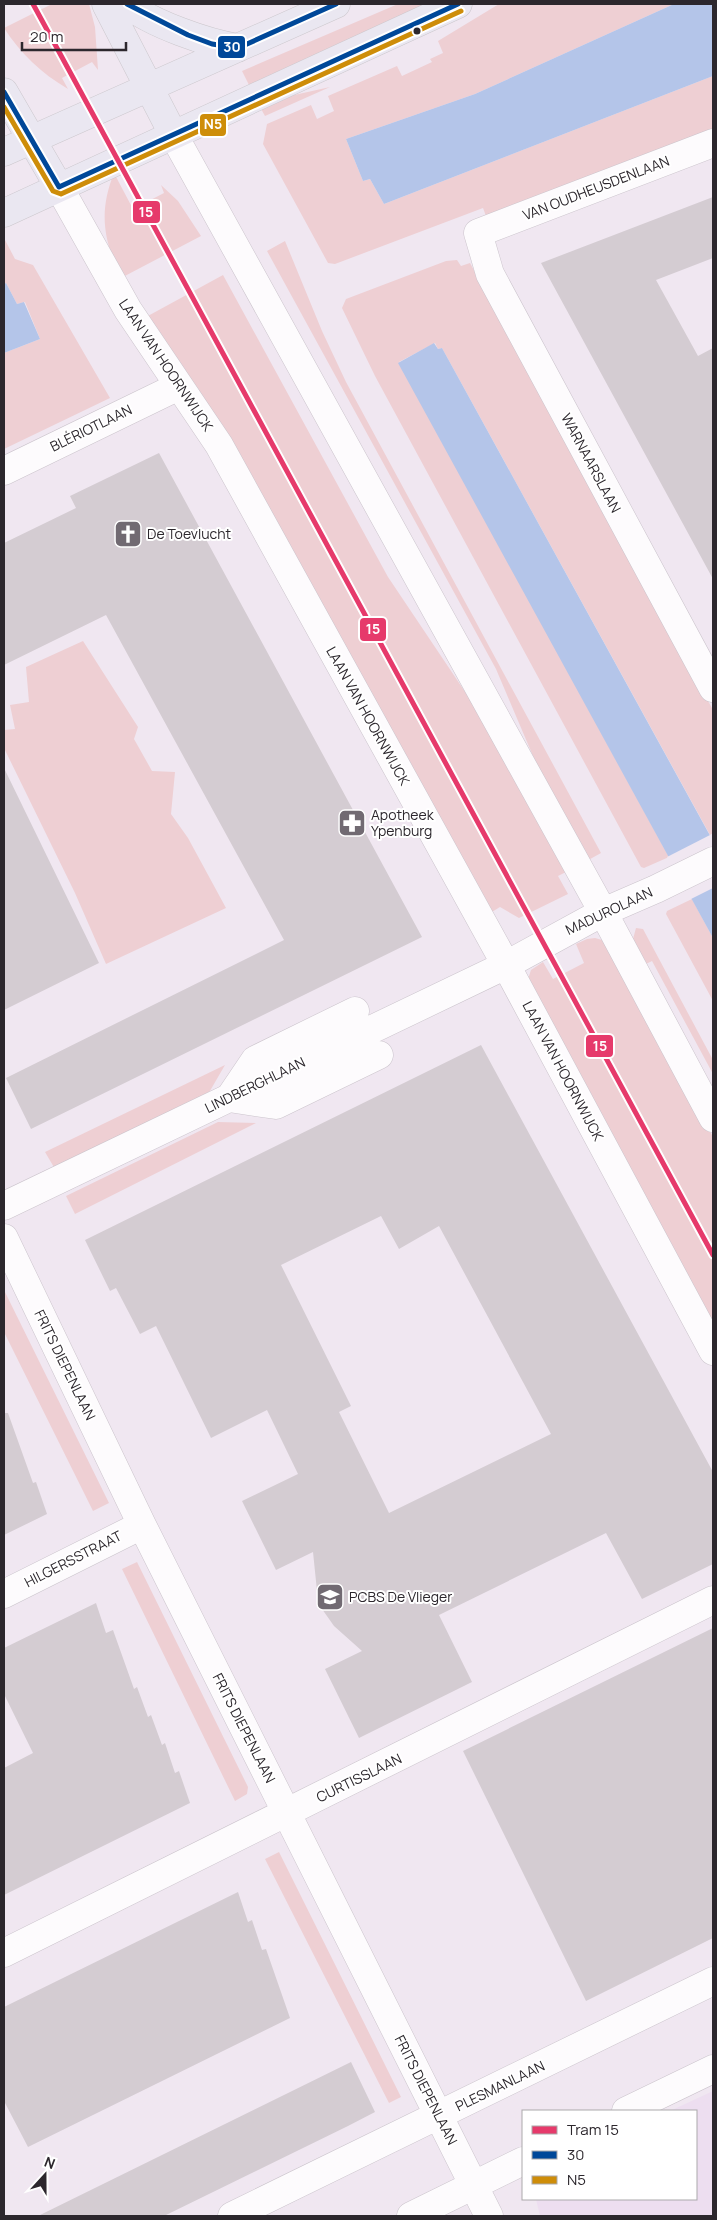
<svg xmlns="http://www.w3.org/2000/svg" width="717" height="2220" font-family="Manrope,sans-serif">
<rect width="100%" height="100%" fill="#f0e7f1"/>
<path fill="#eddef0" d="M 713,2091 L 713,2216 L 540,2216 L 536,2199 L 696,2199 L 696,2111 L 670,2111 Z"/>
<path fill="#eecfd3" d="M 52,4 L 89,4 L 95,27 L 98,70 L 92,62 L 62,78 L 68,89 C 41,73 21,54 4,28 Z
M 398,4 L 431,4 L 250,87 L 242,71 Z
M 499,4 L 674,4 L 475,94 L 346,139 L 363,181 L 370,179 L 384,204 L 713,76 L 713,131 L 486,216 L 483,208 L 335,264 L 328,263 L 263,144 L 267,124 L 311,105 L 317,119 L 334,111 L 328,96 L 397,66 L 402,76 L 432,62 L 430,59 L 443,53 L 438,41 Z
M 330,87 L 265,116 L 260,107 L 272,100 Z
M 114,173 L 133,209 L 164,193 L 161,185 L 178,201 L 201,236 L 121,278 C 104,241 98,213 114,173 Z
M 5,240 L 15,259 L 33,265 L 110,398 L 4,449 L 4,353 L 40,339 L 25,302 L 17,304 L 6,283 L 4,284 Z
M 285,241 L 322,331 L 346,382 L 601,853 L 583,863 L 553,803 L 496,669 L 267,251 Z
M 457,260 L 461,266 L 470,263 L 713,710 L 713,833 L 710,835 L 442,348 L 438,349 L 435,343 L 399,362 L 669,857 L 644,868 L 641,867 L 375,376 L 342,308 L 346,299 L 446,261 Z
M 223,275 L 388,577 L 496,738 L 568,871 L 558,876 L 568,894 L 519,918 L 500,907 L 487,915 L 146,317 Z
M 83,641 L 138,727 L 134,739 L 152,771 L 175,772 L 171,814 L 188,838 L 226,908 L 106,964 L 75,893 L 4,748 L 4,730 L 15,729 L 10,705 L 29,702 L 26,667 Z
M 692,899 L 713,938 L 713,1001 L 666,914 L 667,911 Z
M 636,928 L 643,929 L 713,1060 L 713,1074 L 652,961 L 640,967 L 633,939 Z
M 595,938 L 602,940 L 611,948 L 713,1137 L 713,1331 L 527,982 L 531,970 L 543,962 L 553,979 L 584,963 L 576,944 L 587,939 Z
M 225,1065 L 207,1096 L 55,1169 L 45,1152 Z
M 218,1122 L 256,1123 L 75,1214 L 66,1196 Z
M 4,1290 L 109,1503 L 93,1511 L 4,1332 Z
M 137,1562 L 248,1787 L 247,1794 L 235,1801 L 122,1569 Z
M 279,1852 L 401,2097 L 389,2103 L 265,1859 Z"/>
<path fill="#b4c5e9" d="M 674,4 L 713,4 L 713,76 L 384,204 L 370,179 L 363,181 L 346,139 L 475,94 Z
M 6,283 L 17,304 L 24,302 L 40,339 L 4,353 L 4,284 Z
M 434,343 L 438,349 L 442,348 L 713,841 L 713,938 L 398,363 Z"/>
<path fill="#f0e7f1" d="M 712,834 L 713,888 L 689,900 L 667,857 Z"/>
<path fill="#d4ccd2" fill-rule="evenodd" d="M 713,197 L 713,258 L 656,280 L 698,356 L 713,348 L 713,579 L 541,263 Z
M 159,453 L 422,937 L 31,1129 L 6,1078 L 284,940 L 106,615 L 4,665 L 4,543 L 76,508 L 70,496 Z
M 4,768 L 99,963 L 4,1010 Z
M 481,1045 L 713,1472 L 713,1564 L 642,1599 L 606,1533 L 439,1615 L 472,1682 L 359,1738 L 325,1669 L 362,1651 L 334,1626 L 322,1609 L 317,1591 L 313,1552 L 276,1570 L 242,1501 L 298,1474 L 267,1410 L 211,1438 L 156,1326 L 140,1334 L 116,1288 L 110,1291 L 85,1240 ZM 381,1216 L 399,1249 L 439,1226 L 551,1434 L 389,1513 L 339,1412 L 351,1406 L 281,1265 Z
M 4,1413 L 8,1413 L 33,1483 L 36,1482 L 47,1514 L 4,1535 Z
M 96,1603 L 106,1633 L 113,1630 L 134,1689 L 137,1687 L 148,1717 L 151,1715 L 162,1745 L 165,1743 L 175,1773 L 179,1771 L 190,1803 L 4,1895 L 4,1768 L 33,1753 L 4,1694 L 4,1648 Z
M 713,1628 L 713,1938 L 586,2001 L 463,1751 Z
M 238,1892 L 248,1922 L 252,1920 L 262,1950 L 266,1949 L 290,2018 L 28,2147 L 4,2101 L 4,2007 Z
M 351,2062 L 375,2112 L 348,2126 L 164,2216 L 38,2216 Z"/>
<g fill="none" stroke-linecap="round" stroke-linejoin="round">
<g stroke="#cbc4cc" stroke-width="29">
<path id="minor" d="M 173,134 L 603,912 L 713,1118
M 713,143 L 478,233 L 490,274 L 713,688
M 59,187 L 128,310 L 219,445 L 506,965 L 713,1351
M 4,471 L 179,386
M 230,1097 L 255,1060 L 355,1011
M 229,1098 L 276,1105 L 379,1055
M 4,1206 L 506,965 L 603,912 L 656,889 L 713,861
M 4,1238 L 142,1525 L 489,2216
M 4,1594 L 142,1525
M 4,1953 L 713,1600
M 626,2111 L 713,2069
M 232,2216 L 713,1981
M 411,2216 L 523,2161"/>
</g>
<g stroke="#cbc7cc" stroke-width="29">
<path id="major" d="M 106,4 L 173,134
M 127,4 C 152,24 207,43 238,48
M 4,92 L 59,187
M 4,152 L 336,4
M 4,213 L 458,4"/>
</g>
<use href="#minor" stroke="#fdfbfd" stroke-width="28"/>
<use href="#major" stroke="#eae7f1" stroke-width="28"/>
<g stroke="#fff" stroke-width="9">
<path id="bus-1" d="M 127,4 L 188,35 L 212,44 L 238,48 L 336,4
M 4,92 L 59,187 L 458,4"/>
</g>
<g stroke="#fff" stroke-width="9">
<path id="bus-2" d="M 4,107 L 53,191 L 61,194 L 461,11"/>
</g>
<use href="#bus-1" stroke="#004899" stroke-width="5"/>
<use href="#bus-2" stroke="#ce8d09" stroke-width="5"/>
<g stroke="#fff" stroke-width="9">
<path id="tram-1" d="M 33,4 L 713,1255"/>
</g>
<use href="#tram-1" stroke="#e63a6b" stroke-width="5"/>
</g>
<defs>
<g id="church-square" transform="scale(1.4375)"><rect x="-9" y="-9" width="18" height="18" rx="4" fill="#716a72" stroke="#fff"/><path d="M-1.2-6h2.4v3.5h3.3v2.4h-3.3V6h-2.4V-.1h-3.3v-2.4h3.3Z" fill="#fff"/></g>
<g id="pharmacy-square" transform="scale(1.4375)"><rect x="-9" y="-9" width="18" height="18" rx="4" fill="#716a72" stroke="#fff"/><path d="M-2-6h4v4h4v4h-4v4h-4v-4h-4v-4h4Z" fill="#fff"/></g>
<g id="school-square" transform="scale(1.4375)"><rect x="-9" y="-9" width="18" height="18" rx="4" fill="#716a72" stroke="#fff"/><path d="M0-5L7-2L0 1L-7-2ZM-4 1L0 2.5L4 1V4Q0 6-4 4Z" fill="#fff"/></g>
</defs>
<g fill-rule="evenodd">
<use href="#church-square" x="128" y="534"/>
<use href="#pharmacy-square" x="352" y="823"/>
<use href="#school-square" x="330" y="1597"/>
</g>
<circle fill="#2c272d" stroke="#fff" stroke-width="2" cx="417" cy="31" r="4.5"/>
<g text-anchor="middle" stroke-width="4" stroke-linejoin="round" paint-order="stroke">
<g font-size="14" fill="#2c272d" stroke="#fff">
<text transform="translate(596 188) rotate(-21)" y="5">VAN OUDHEUSDENLAAN</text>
<text transform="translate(166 365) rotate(56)" y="5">LAAN VAN HOORNWIJCK</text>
<text transform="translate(91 428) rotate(-26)" y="5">BLÉRIOTLAAN</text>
<text transform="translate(591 463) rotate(62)" y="5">WARNAARSLAAN</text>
<text transform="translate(368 716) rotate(61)" y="5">LAAN VAN HOORNWIJCK</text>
<text transform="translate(609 911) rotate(-25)" y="5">MADUROLAAN</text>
<text transform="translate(563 1071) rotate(62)" y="5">LAAN VAN HOORNWIJCK</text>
<text transform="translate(255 1085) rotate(-26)" y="5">LINDBERGHLAAN</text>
<text transform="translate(65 1365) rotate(64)" y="5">FRITS DIEPENLAAN</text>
<text transform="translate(73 1559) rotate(-27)" y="5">HILGERSSTRAAT</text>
<text transform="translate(244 1728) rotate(63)" y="5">FRITS DIEPENLAAN</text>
<text transform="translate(359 1778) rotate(-26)" y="5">CURTISSLAAN</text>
<text transform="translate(500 2086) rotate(-26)" y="5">PLESMANLAAN</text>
<text transform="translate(426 2090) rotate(63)" y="5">FRITS DIEPENLAAN</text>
</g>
<g font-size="14" fill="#2c272d" stroke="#fff" text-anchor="start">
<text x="147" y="539">De Toevlucht</text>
<text x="371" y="820">Apotheek<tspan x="371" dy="16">Ypenburg</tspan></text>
<text x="349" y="1602">PCBS De Vlieger</text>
</g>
</g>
<g stroke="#fff" stroke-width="2">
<rect x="217" y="35" width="29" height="24" rx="5" fill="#004899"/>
<rect x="199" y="113" width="28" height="24" rx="5" fill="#ce8d09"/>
<rect x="132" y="200" width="29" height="24" rx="5" fill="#e63a6b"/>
<rect x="359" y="617" width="28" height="25" rx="5" fill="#e63a6b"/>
<rect x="585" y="1034" width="29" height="24" rx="5" fill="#e63a6b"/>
</g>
<g font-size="14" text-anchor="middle" font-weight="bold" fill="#fff">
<text x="232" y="52">30</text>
<text x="213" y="129">N5</text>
<text x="146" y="217">15</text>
<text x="373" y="634">15</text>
<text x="600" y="1051">15</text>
</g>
<rect width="717" height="2220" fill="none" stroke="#2c272d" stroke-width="10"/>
<rect x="522" y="2110" width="175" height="90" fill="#ffffff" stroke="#aba9ab"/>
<rect x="532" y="2126" width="25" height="8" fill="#e63a6b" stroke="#aba9ab"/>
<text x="567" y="2135" font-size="15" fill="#2c272d">Tram 15</text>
<rect x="532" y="2151" width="25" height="8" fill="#004899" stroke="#aba9ab"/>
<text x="567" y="2160" font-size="15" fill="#2c272d">30</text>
<rect x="532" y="2176" width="25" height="8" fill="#ce8d09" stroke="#aba9ab"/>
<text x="567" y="2185" font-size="15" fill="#2c272d">N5</text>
<g transform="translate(45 2175) rotate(21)" stroke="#ffffff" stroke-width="4" paint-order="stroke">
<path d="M0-4L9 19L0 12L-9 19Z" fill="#2c272d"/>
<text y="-8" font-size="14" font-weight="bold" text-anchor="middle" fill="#2c272d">N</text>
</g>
<path d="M22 42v8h104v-8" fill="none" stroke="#2c272d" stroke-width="2.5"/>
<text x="30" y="42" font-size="15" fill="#2c272d" stroke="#ffffff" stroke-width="4" paint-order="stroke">20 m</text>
</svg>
